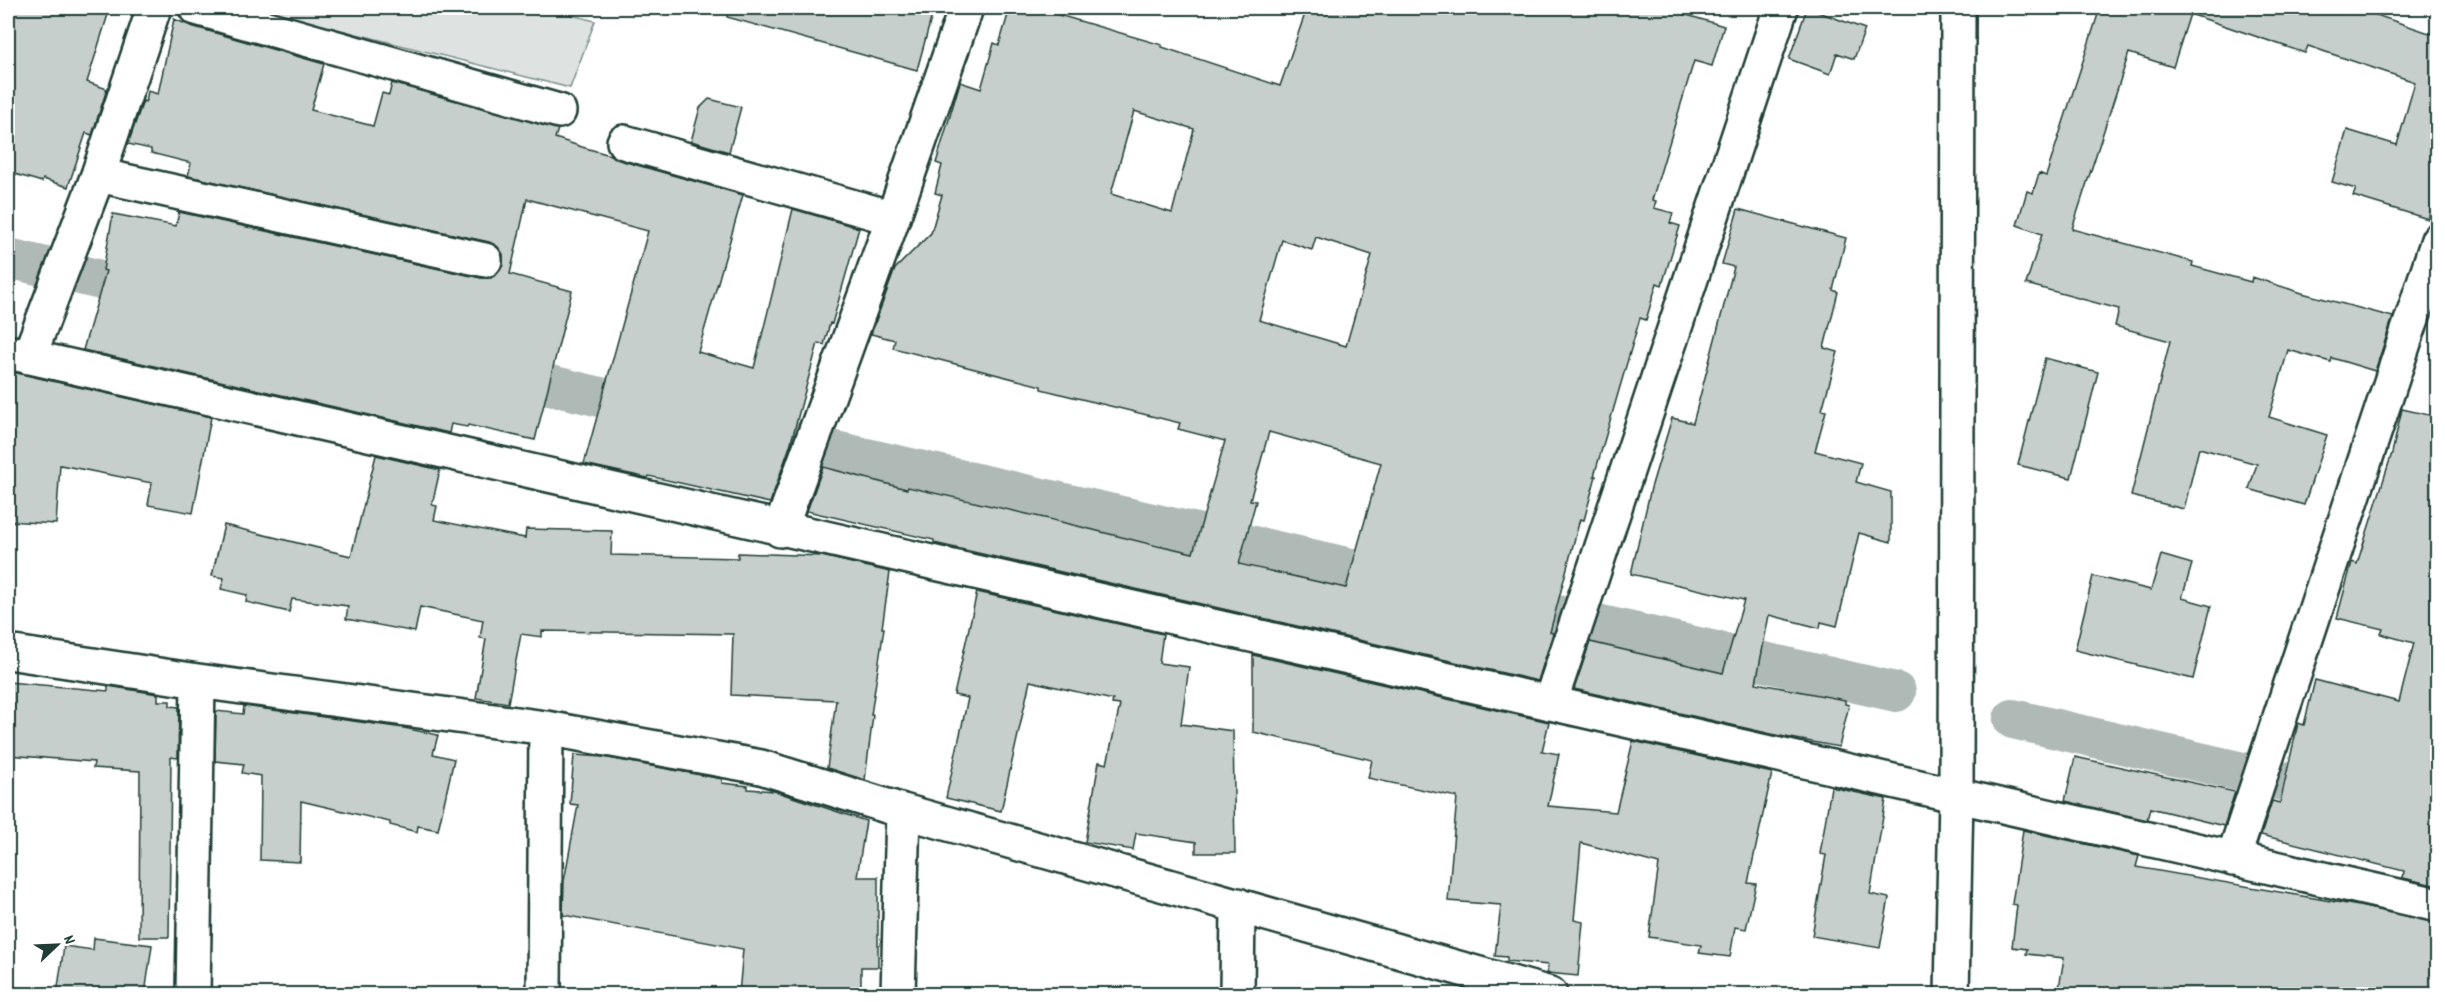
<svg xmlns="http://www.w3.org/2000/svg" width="2445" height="1002" font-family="Dekko,sans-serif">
<rect width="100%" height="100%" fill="#fff"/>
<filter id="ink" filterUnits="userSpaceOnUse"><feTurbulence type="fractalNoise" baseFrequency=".0167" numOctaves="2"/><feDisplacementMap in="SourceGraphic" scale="12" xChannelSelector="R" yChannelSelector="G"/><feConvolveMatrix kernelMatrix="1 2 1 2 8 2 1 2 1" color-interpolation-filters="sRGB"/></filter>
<g filter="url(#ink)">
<path fill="#dee3e2" stroke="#7e908b" stroke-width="1.5" d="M 254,8 L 545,8 L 595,21 L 570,88 Z"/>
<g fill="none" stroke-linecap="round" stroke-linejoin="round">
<path stroke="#afbab7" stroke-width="40" d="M 8,258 L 156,293
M 495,372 L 655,410
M 738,429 L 1404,580
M 1501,602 L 1896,692
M 2013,719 L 2338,794"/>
</g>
<path fill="#c7cfcc" stroke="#1f3d34" stroke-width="1.5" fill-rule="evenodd" d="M 8,8 L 110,8 L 87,82 L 107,89 L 92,135 L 86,133 L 68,187 L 43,179 L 42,182 L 8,172 Z
M 728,8 L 934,8 L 917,70 L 727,17 Z
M 1010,8 L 1035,8 L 1162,45 L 1162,47 L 1280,86 L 1307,8 L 1663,8 L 1724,26 L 1712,66 L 1694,61 L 1652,200 L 1656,201 L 1654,208 L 1673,213 L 1670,223 L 1680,226 L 1662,285 L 1657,283 L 1646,320 L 1640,318 L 1594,476 L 1596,476 L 1584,520 L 1580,519 L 1550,632 L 1553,633 L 1538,681 L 934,543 L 934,540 L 807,511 L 823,467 L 907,489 L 908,487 L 1049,519 L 1162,547 L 1162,546 L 1193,553 L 1225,441 L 1178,429 L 1180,423 L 1065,395 L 1041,389 L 1041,386 L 893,348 L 895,340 L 871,334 L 895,269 L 931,233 L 942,195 L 935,193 L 942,165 L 936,163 L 960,82 L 981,89 L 994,43 L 999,45 ZM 1134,111 L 1194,129 L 1172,213 L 1111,194 ZM 1316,237 L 1372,255 L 1346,346 L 1259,320 L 1282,240 L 1312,250 ZM 1269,432 L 1381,463 L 1346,588 L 1239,564 L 1256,501 L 1250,500 Z
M 1807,8 L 1865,29 L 1854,59 L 1837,53 L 1830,74 L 1789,59 Z
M 2100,8 L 2356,8 L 2438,36 L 2438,188 L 2428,219 L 2353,196 L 2356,189 L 2332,182 L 2347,130 L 2397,145 L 2415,82 L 2308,46 L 2305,53 L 2190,14 L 2173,67 L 2129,53 L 2072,229 L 2193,262 L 2192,266 L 2251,282 L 2252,277 L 2302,293 L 2393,317 L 2375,371 L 2332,358 L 2331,362 L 2288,350 L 2269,417 L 2327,435 L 2304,505 L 2249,489 L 2257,464 L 2199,448 L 2184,509 L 2131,496 L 2170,341 L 2115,326 L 2119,309 L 2026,284 L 2042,234 L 2017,225 L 2027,191 L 2033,193 L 2039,173 L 2046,176 Z
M 174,19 L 191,26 L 324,64 L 311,110 L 373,126 L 382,93 L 389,95 L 392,83 L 558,129 L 555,138 L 582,147 L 610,155 L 619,160 L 743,195 L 698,352 L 754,368 L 793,209 L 859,228 L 832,324 L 830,323 L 824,345 L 818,343 L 790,446 L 770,503 L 649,476 L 648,478 L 584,464 L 648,231 L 527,199 L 510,274 L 572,291 L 535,440 L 468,425 L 467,427 L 451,424 L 449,433 L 83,350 L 106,271 L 103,270 L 113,214 L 176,226 L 179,212 L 481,278 L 491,278 L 498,273 L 503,265 L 503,254 L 497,246 L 489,242 L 188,176 L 191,163 L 151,153 L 151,149 L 128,144 L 143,101 L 146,102 L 148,91 L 158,94 Z
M 709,99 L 741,107 L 729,152 L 691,141 L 700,108 Z
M 1738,209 L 1846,238 L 1833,290 L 1838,292 L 1824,348 L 1838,352 L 1822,410 L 1826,411 L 1815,451 L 1861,463 L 1856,482 L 1891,492 L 1891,542 L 1859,533 L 1837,626 L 1821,622 L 1820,628 L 1769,615 L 1756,683 L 1845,700 L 1845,704 L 1849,705 L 1839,747 L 1780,736 L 1574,689 L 1590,642 L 1723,673 L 1744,600 L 1631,574 L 1651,488 L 1672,418 L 1693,423 L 1734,267 L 1722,264 Z
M 2045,358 L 2098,372 L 2071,478 L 2018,465 Z
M 8,371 L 211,417 L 193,513 L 148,505 L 152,483 L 60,465 L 56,524 L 8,521 Z
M 2402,409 L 2438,417 L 2438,886 L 2403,878 L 2404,871 L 2261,835 L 2272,801 L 2280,803 L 2298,723 L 2304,725 L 2315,680 L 2399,702 L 2414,643 L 2381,634 L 2383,629 L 2337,618 L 2352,562 L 2357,564 L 2392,453 Z
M 376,455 L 440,470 L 432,505 L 437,506 L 434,520 L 525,538 L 526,529 L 612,531 L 611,555 L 738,558 L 738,553 L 822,556 L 890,572 L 882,628 L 884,628 L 871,715 L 873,715 L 865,780 L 827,768 L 836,700 L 731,695 L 733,634 L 542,631 L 542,637 L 521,634 L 508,703 L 476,698 L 486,639 L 480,638 L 483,620 L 420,607 L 415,632 L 346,619 L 348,606 L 292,599 L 289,612 L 246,602 L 247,595 L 221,589 L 224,578 L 212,576 L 224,525 L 351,556 Z
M 2161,555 L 2192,564 L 2182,598 L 2211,606 L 2193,679 L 2075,650 L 2093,576 L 2151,590 Z
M 977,592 L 1163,634 L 1159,663 L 1189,667 L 1181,724 L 1233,731 L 1235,853 L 1196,853 L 1196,842 L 1136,833 L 1133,850 L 1085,842 L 1099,762 L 1107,764 L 1120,705 L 1112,704 L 1113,700 L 1030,681 L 1001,811 L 946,798 L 968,698 L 954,695 Z
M 1253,655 L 1549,722 L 1542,751 L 1559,754 L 1548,806 L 1616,812 L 1633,741 L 1772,773 L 1748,883 L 1756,884 L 1746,929 L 1735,927 L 1730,957 L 1699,953 L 1701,945 L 1649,937 L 1659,864 L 1581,843 L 1574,920 L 1583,922 L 1578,976 L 1547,973 L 1548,965 L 1507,961 L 1507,957 L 1495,956 L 1501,905 L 1448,901 L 1457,797 L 1368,778 L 1372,760 L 1253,732 Z
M 8,682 L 108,691 L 108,686 L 158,694 L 158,701 L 170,701 L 170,706 L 179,707 L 178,758 L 171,757 L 169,937 L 139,937 L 140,771 L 93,768 L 94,762 L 8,755 Z
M 244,706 L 404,728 L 438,735 L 433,754 L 454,759 L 438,830 L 418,826 L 417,832 L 390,825 L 390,822 L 301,801 L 300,862 L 260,860 L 261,776 L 242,773 L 244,764 L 215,761 L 216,711 L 243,714 Z
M 574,755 L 603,757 L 722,779 L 722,783 L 748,786 L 748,789 L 774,791 L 866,821 L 857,877 L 878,877 L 878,967 L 861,967 L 861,994 L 739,994 L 743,949 L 563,915 L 564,881 L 578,805 L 570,804 Z
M 2075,757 L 2235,792 L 2224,826 L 2150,808 L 2147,820 L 2065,801 Z
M 1831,787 L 1886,799 L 1870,894 L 1889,898 L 1880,948 L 1812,936 L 1826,855 L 1820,854 Z
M 2023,830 L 2139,856 L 2136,867 L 2359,906 L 2438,923 L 2438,994 L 2335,994 L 2290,987 L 2289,994 L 2058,994 L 2064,958 L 2026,954 L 2027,949 L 2012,947 L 2017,905 L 2012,904 Z
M 94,938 L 152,945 L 145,994 L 57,994 L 64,946 L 93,950 Z"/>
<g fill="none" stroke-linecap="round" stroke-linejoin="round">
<g stroke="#1f3d34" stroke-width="38">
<path id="minor" d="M 196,8 L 559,111
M 624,142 L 893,218
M 98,175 L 485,260
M 8,352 L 2438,905
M 29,357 L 98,175 L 154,8
M 780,530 L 893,218 L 966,8
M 8,652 L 198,681 L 546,728 L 761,767 L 903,811 L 1550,994
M 1550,703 L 1781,8
M 2233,859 L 2438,240
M 193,994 L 198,681
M 544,994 L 546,728
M 898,994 L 903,811
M 1237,994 L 1238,905
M 1952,994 L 1956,796 L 1958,8"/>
</g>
<use href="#minor" stroke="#fff" stroke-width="33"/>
</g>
</g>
<rect width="2445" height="1002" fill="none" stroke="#fff" stroke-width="30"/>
<rect x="15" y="15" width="2415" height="972" fill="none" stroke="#1f3d34" stroke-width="2" filter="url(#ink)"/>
<g transform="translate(57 945) rotate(67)" stroke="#ffffff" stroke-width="4.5" paint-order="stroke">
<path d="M0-4.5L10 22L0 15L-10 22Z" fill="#1f3d34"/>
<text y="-9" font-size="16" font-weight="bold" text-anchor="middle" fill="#1f3d34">N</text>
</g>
</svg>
